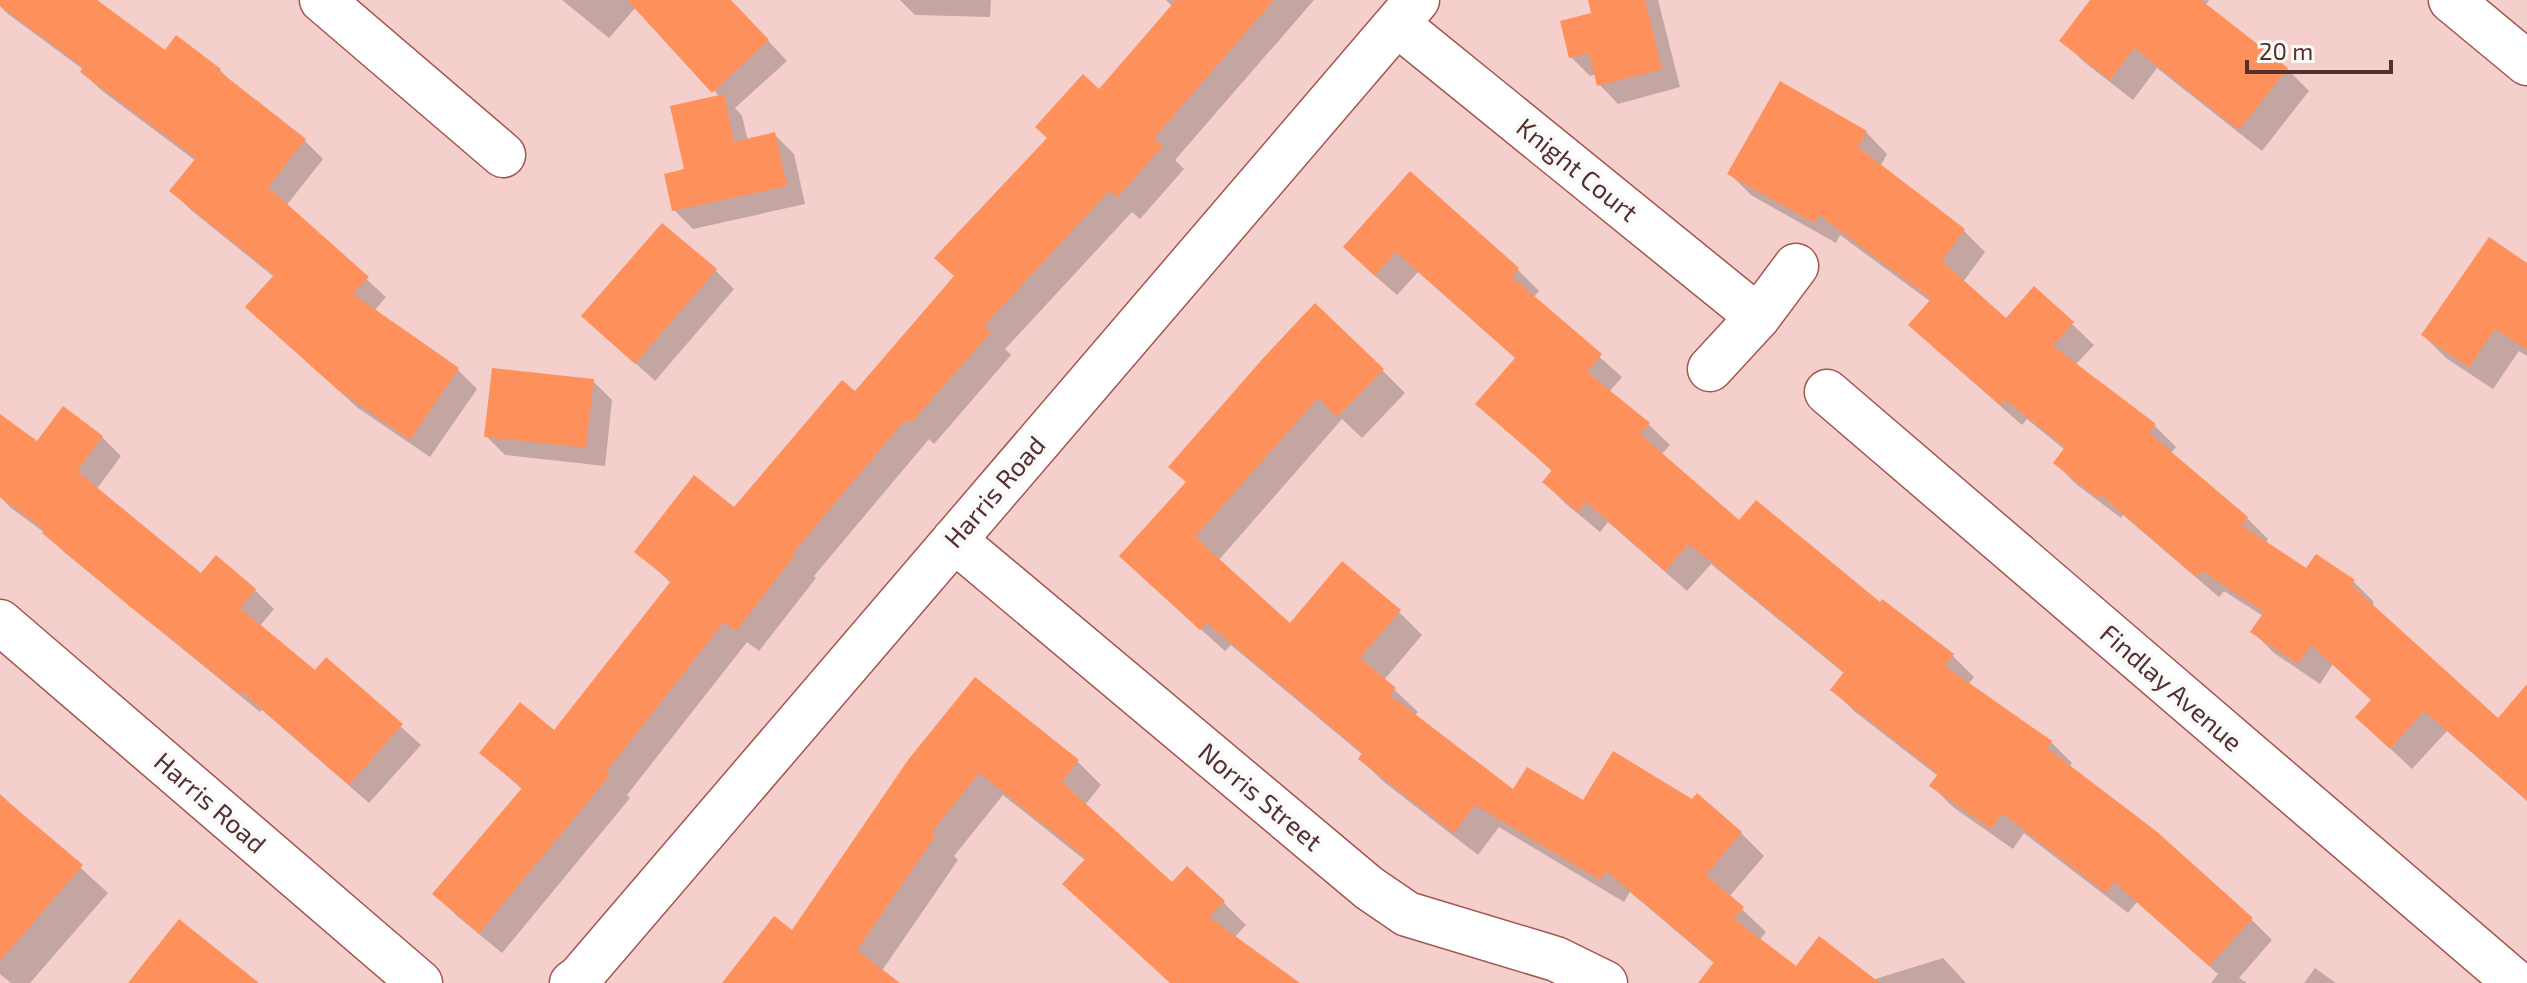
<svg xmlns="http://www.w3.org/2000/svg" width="2527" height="983" font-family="'Exo 2',sans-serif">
<rect width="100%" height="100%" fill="#f4cfcb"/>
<path fill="#0003" d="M 0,0 L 94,0 L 165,53 L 176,38 L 220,70 L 237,88 L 304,140 L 323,159 L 286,206 L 386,297 L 374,311 L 458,370 L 477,389 L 430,457 L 358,408 L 266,325 L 274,277 L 191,210 L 172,191 L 196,161 L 101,90 L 82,72 L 84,70 L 8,14 L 0,6 Z
M 562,0 L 730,0 L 787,61 L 735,108 L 742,116 L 748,141 L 775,135 L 794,154 L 805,204 L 693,229 L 674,210 L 686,170 L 720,97 L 636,7 L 609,38 Z
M 900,0 L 991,0 L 990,17 L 915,15 Z
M 1166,0 L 1314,0 L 1175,160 L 1184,169 L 1140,219 L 1132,212 L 1005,349 L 1011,355 L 934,444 L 929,439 L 814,576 L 816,578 L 759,651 L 747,642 L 627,795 L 630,798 L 502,953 L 457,916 L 435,894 L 523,790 L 481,753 L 555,733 L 672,584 L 637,551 L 734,510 L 855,394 L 956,277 L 1099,92 L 1173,7 Z
M 1590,0 L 1658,0 L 1680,87 L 1618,104 L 1599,84 L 1596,74 L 1590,76 L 1571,57 L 1593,14 Z
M 2093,0 L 2209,0 L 2205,6 L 2287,69 L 2309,91 L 2262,151 L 2157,68 L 2133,100 L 2084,62 L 2062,40 Z
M 1866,132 L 1887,154 L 1880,167 L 1964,231 L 1985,252 L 1963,282 L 2006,321 L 2035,289 L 2094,345 L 2075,365 L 2155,426 L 2176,447 L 2171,453 L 2247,518 L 2268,539 L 2265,543 L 2307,571 L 2353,581 L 2374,602 L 2372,606 L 2498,720 L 2527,687 L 2527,801 L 2447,731 L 2412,769 L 2379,738 L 2373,701 L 2333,664 L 2320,684 L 2274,653 L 2253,632 L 2263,616 L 2224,591 L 2219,597 L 2123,515 L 2121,518 L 2076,484 L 2055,463 L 2065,450 L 2027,419 L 2022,425 L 1932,346 L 1931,302 L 1840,235 L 1836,243 L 1751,195 L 1730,174 Z
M 1410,174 L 1518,270 L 1539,291 L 1533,298 L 1622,377 L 1609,392 L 1648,424 L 1670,445 L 1661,455 L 1739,523 L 1880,605 L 1882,601 L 1953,656 L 1974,677 L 1968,685 L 2051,742 L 2072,763 L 2069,767 L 2251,919 L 2272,940 L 2239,978 L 2247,983 L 2211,983 L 2218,974 L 2137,902 L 2128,913 L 2024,833 L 2013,849 L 1953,807 L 1932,786 L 1938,776 L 1854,711 L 1833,690 L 1845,674 L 1711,564 L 1687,591 L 1608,522 L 1600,532 L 1565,503 L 1544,482 L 1553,472 L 1478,404 L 1517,359 L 1418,272 L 1397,295 L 1366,268 Z
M 2527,266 L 2527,356 L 2519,351 L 2493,389 L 2446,358 L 2423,335 Z
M 715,270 L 734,289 L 655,381 L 584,316 Z
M 1267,356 L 1382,370 L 1405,393 L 1362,438 L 1342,419 L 1218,561 L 1290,625 L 1399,612 L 1422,635 L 1384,680 L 1418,712 L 1414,716 L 1514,792 L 1741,833 L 1764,856 L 1729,897 L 1766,932 L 1759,941 L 1796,969 L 1872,980 L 1943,958 L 1966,983 L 1709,983 L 1715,964 L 1630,892 L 1624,902 L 1499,827 L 1478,855 L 1384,782 L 1360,759 L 1363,755 L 1231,645 L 1225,651 L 1145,579 L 1187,483 Z
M 593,381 L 612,400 L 605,466 L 505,455 L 486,436 Z
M 0,416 L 37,444 L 102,437 L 121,456 L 96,490 L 201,576 L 255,590 L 274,609 L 259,627 L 315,673 L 327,660 L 421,745 L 369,803 L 262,710 L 260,712 L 64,552 L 45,533 L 11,508 L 0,497 Z
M 975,679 L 1078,762 L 1101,785 L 1085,805 L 1172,885 L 1223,902 L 1246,925 L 1234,938 L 1295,983 L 1171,983 L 1086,861 L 1003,795 L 954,856 L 958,860 L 881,972 L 892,983 L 724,983 L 792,933 Z
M 0,794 L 108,893 L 30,983 L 11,983 L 0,974 Z
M 2315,968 L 2336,983 L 2304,983 Z"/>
<path fill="#fe915b" d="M 0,0 L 97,0 L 165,50 L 176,35 L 221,69 L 219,71 L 306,139 L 268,187 L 369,277 L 353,294 L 459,368 L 410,440 L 337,389 L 245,307 L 274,275 L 169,191 L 196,158 L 80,72 L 83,67 L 0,6 Z
M 627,0 L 731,0 L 769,40 L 712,93 Z
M 1176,0 L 1274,0 L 1154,138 L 1163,146 L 1117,198 L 1109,191 L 984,326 L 991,332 L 911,423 L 906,419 L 793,553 L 795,555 L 736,631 L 724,622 L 606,772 L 610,775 L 479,933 L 432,894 L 522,788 L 479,753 L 520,702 L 554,730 L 671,581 L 634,552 L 694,475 L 734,507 L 842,380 L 855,391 L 954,276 L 934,258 L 1047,138 L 1035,127 L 1083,74 L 1099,89 Z
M 1588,0 L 1645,0 L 1662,69 L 1597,86 L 1589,53 L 1569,58 L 1560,21 L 1591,13 Z
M 2090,0 L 2201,0 L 2288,68 L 2239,130 L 2134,48 L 2110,80 L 2059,41 Z
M 1780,81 L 1867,131 L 1858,147 L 1965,229 L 1942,261 L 2006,318 L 2034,286 L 2074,322 L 2053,346 L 2156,424 L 2149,433 L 2248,517 L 2241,525 L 2306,568 L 2316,554 L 2355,580 L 2351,585 L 2498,718 L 2527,684 L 2527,800 L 2424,711 L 2390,749 L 2355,717 L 2371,700 L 2311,645 L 2298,664 L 2250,632 L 2264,612 L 2202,571 L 2196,577 L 2101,495 L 2098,498 L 2053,463 L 2065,447 L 2005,400 L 2000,405 L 1908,325 L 1931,299 L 1819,215 L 1814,223 L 1727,174 Z
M 724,94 L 734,142 L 775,132 L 787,186 L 672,211 L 664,174 L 684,169 L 670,106 Z
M 1410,171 L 1519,268 L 1512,277 L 1602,354 L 1587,372 L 1650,423 L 1640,434 L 1739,520 L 1756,500 L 1880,602 L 1882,599 L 1954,654 L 1945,666 L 2052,741 L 2047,748 L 2156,831 L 2253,918 L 2209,966 L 2114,882 L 2106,893 L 2002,813 L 1991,829 L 1929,786 L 1938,774 L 1830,690 L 1844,672 L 1689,544 L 1665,571 L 1586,502 L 1578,512 L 1542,482 L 1552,470 L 1475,404 L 1515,358 L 1396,252 L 1375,276 L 1343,247 Z
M 662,223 L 717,269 L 635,364 L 581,316 Z
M 2489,237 L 2527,263 L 2527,350 L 2495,329 L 2469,367 L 2421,335 Z
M 1315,303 L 1384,369 L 1337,417 L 1318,398 L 1195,537 L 1290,623 L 1342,561 L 1401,610 L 1360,658 L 1396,688 L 1390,695 L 1513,789 L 1527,767 L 1583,800 L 1613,751 L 1692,799 L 1697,793 L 1742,832 L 1706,875 L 1744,907 L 1734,919 L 1796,966 L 1819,936 L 1880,983 L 1698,983 L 1714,962 L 1606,871 L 1600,880 L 1475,805 L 1454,833 L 1358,759 L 1362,753 L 1207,623 L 1200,630 L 1119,556 L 1186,482 L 1168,467 L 1266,355 Z
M 492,368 L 594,379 L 586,448 L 484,437 Z
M 63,406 L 103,436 L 77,471 L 201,573 L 216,555 L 256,589 L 240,608 L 315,670 L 326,657 L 403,724 L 349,785 L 242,692 L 240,694 L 133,609 L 42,533 L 45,530 L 0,497 L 0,414 L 37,441 Z
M 975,677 L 1079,760 L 1062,782 L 1172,882 L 1187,866 L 1225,901 L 1209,917 L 1300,983 L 1170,983 L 1062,884 L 1086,858 L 979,773 L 932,832 L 936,835 L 857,950 L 900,983 L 722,983 L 774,916 L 792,930 L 908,760 Z
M 0,795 L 83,865 L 0,961 Z
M 179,919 L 259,983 L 128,983 Z"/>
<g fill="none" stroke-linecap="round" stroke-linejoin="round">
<g stroke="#a4554f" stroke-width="47">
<path id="minor" d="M 322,0 L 503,155
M 1397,24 L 1758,317
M 1710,369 L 1758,317 L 1796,266
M 1827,392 L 2516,983
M 954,540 L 1369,888 L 1407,914 L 1556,959 L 1605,983
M 0,622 L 420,983
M 572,983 L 580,977 L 1417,0"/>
</g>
<g stroke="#a4554f" stroke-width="47">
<path id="tertiary" d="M 2451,0 L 2527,63"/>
</g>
<use href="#minor" stroke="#fff" stroke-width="44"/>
<use href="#tertiary" stroke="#fff" stroke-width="44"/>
</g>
<g text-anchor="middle" stroke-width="8" stroke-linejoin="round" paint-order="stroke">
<g font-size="26" fill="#55312e" stroke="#fafafa">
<text transform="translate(1577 170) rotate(39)" y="9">Knight Court</text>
<text transform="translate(995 492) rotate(-49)" y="9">Harris Road</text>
<text transform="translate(2171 688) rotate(41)" y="9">Findlay Avenue</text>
<text transform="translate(1260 797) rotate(40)" y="9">Norris Street</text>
<text transform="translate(210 803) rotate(41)" y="9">Harris Road</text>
</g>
</g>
<path d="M2247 60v12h144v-12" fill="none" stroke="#55312e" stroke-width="4"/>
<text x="2259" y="60" font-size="24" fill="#55312e" stroke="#fafafa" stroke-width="6" paint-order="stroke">20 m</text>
</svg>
